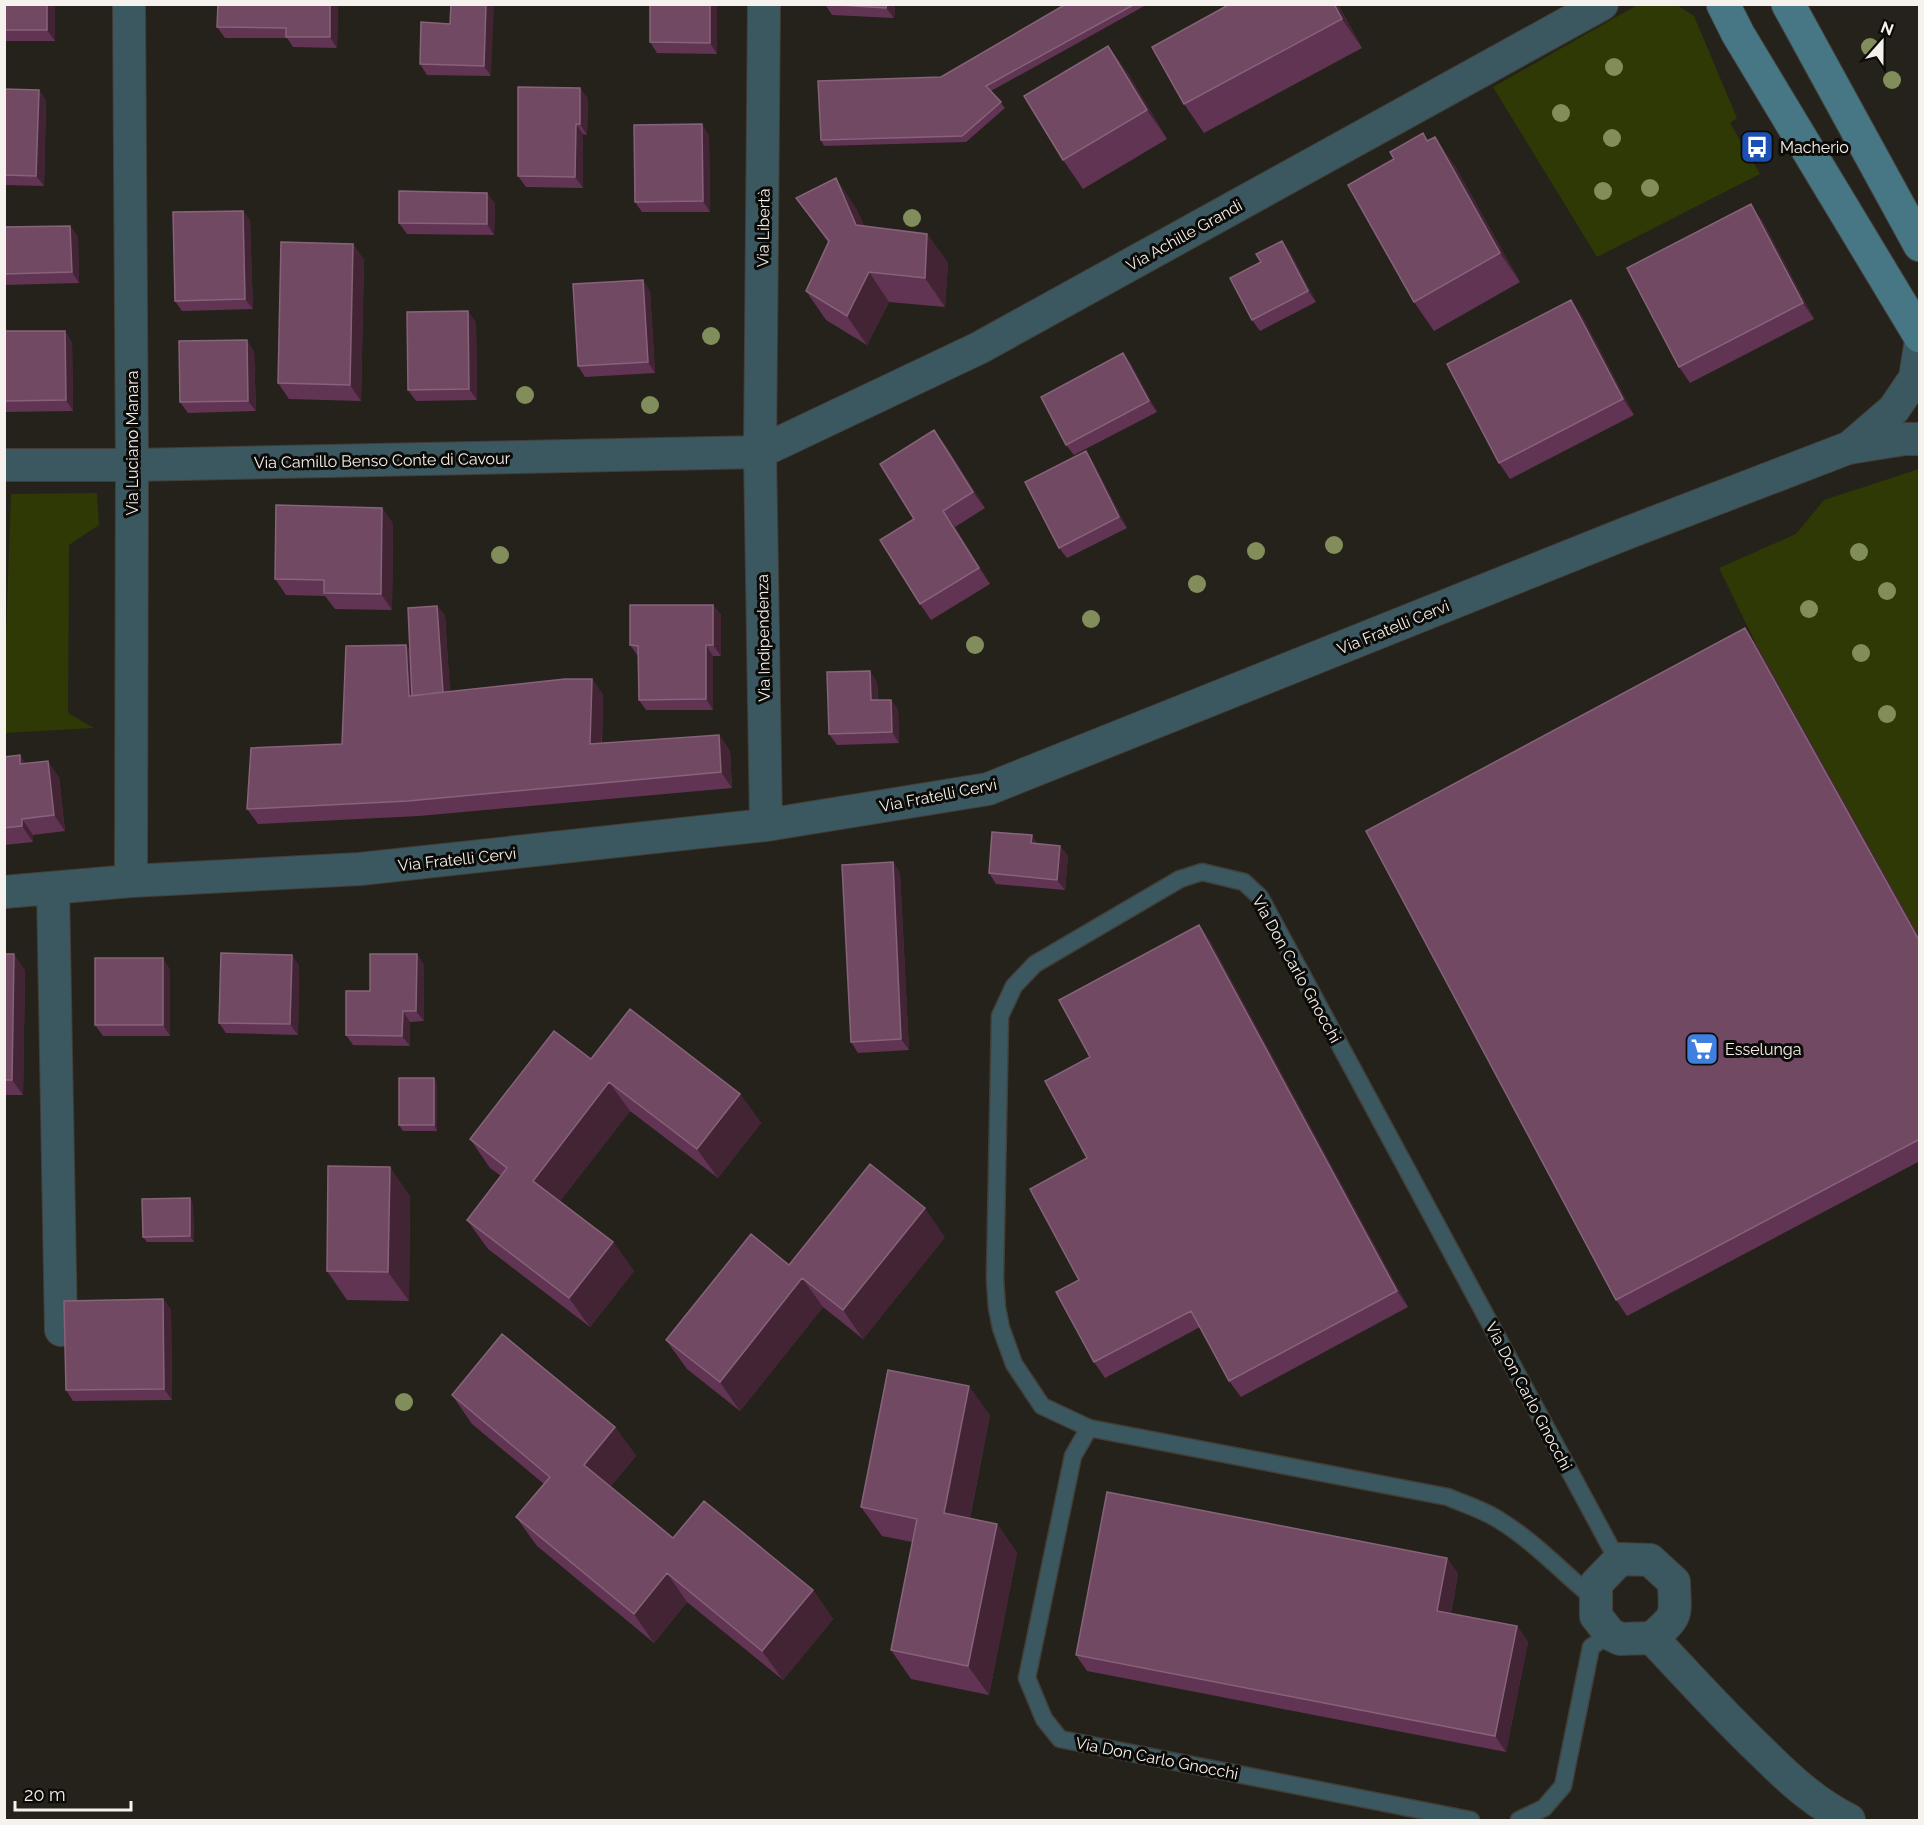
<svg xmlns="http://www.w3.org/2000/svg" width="1924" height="1825" font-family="Raleway,sans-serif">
<rect width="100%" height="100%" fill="#25221b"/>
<path fill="#2e3905" d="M 1639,4 L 1677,5 L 1694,16 L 1737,118 L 1730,123 L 1760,174 L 1597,257 L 1493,87 Z
M 1919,469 L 1920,469 L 1919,938 L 1756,644 L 1719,568 L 1796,534 L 1824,500 Z
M 97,493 L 99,525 L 69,545 L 68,713 L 94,728 L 5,733 L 5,667 L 11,494 Z"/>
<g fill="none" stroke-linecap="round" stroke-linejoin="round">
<g stroke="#423f39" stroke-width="19">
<path id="lane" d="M 1089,1428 L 1073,1456 L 1027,1678 L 1044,1719 L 1060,1739 L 1471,1820
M 1596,1600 C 1564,1574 1535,1542 1499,1520 C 1484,1510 1464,1504 1448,1497 L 1089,1428 L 1042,1406 L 1014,1364 L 1001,1328 L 997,1308 L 995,1279 L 1000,1016 L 1014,986 L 1035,964 L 1180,879 L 1202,872 L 1244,882 L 1260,897 L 1618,1561
M 1519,1820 L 1544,1808 L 1563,1786 L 1591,1647 L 1610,1634"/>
</g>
<g stroke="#423f39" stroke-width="34">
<path id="street" d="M 129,4 L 132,465 L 131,881
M 764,4 L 760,452 L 766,825
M 1849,448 L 1894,409 L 1915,378 L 1920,346
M 4,465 L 132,465 L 760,452 L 979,348 L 1602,4
M 53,888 L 61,1330
M 4,892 L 131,881 L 360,869 L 766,825 L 988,789 L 1627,533 L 1848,448 L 1905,439 L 1920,439
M 1620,1559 L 1650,1560 L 1674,1582 C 1675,1617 1679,1614 1652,1638 L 1620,1639 L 1610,1634 L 1596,1616 L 1596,1584 Z
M 1652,1638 C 1688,1676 1724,1716 1762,1752 C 1789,1779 1815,1803 1849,1820"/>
</g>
<g stroke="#423f39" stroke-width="35">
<path id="secondary" d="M 1723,4 L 1738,34 L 1920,336
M 1788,4 L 1920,245"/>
</g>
<use href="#lane" stroke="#3b5861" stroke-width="16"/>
<use href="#street" stroke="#3b5861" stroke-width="32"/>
<use href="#secondary" stroke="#477785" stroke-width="33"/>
</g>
<g fill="#818d5a">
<circle cx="1870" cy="47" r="9"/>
<circle cx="1614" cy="67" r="9"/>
<circle cx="1892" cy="80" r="9"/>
<circle cx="1561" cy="113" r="9"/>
<circle cx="1612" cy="138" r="9"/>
<circle cx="1650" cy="188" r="9"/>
<circle cx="1603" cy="191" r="9"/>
<circle cx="912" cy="218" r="9"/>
<circle cx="711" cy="336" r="9"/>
<circle cx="525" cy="395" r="9"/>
<circle cx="650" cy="405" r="9"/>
<circle cx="1334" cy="545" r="9"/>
<circle cx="1256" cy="551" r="9"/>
<circle cx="1859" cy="552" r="9"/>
<circle cx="500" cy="555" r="9"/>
<circle cx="1197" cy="584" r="9"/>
<circle cx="1887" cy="591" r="9"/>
<circle cx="1809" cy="609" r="9"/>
<circle cx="1091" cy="619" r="9"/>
<circle cx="975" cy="645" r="9"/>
<circle cx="1861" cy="653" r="9"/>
<circle cx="1887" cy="714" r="9"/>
<circle cx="404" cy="1402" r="9"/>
</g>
<path fill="#613453" d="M 4,4 L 55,4 L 55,41 L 4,41 Z
M 218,4 L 338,4 L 337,48 L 293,47 L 287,38 L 225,38 L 217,27 Z
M 451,4 L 491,76 L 427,75 L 420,64 L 450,24 Z
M 717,4 L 717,54 L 657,53 L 650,42 Z
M 825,4 L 895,4 L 894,18 L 832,15 Z
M 1066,4 L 1148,4 L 991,91 L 1005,108 L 966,142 L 824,146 L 821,140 L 941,77 Z
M 1230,4 L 1338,4 L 1362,48 L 1204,133 L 1184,104 Z
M 1108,46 L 1129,75 L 1167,139 L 1083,189 L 1063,160 Z
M 4,89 L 39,90 L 46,101 L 44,186 L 4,185 Z
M 588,98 L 587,135 L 583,134 L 583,188 L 526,187 L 518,176 Z
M 1423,133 L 1428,140 L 1455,166 L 1520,282 L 1434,331 L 1414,302 L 1394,159 Z
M 709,135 L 710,212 L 642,212 L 635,202 Z
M 796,198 L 856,208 L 864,226 L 927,234 L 948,263 L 945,307 L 889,302 L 867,345 L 826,320 L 806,291 L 828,242 Z
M 495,203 L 494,235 L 407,234 L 399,223 Z
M 243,211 L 250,221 L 253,309 L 182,311 L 175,301 Z
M 1762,220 L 1814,319 L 1690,383 L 1679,367 Z
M 70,226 L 78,237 L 79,283 L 4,285 L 4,227 Z
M 1282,241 L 1290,252 L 1316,302 L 1260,331 L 1252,320 L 1261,262 Z
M 353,244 L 364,260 L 361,401 L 289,399 L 278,383 Z
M 650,291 L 655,373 L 585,377 L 578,366 Z
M 1571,300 L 1582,316 L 1634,415 L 1510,479 L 1499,463 Z
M 476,322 L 477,400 L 416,401 L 408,390 Z
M 4,331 L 72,342 L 73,411 L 4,412 Z
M 254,351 L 256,411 L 188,413 L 180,402 Z
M 1123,353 L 1131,364 L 1157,412 L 1074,455 L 1066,445 Z
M 946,446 L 985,508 L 955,527 L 990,584 L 931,620 L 920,604 L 914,519 Z
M 1086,451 L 1093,462 L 1127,528 L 1067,558 L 1059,548 Z
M 382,508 L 393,524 L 392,610 L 335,609 L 325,596 L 286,595 L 275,579 Z
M 713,605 L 721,615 L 721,656 L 713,656 L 713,710 L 646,710 L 639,700 L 638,656 L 630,645 Z
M 437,606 L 445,616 L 450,692 L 592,679 L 603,695 L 602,743 L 719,735 L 730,751 L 732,788 L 419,816 L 258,824 L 247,809 L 342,744 L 406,645 L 410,651 Z
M 1756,644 L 1920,938 L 1920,1161 L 1627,1316 L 1616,1300 Z
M 877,682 L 878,700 L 891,700 L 898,710 L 899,743 L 837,745 L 829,734 Z
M 4,757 L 59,777 L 65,831 L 33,835 L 33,842 L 4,845 Z
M 1037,843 L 1060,846 L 1068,856 L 1065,890 L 996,884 L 989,873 Z
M 893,862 L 900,873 L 909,1050 L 858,1053 L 851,1042 Z
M 1199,925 L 1210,941 L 1408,1307 L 1241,1397 L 1229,1381 L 1200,1327 L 1105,1378 L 1094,1362 L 1079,1280 L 1087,1158 L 1090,1057 Z
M 4,954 L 25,970 L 23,1095 L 4,1095 Z
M 417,954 L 424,965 L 424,1021 L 410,1022 L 410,1046 L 353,1045 L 346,1035 L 370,991 Z
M 292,955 L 299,966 L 298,1035 L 226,1033 L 219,1023 Z
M 170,969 L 170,1036 L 103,1036 L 95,1025 Z
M 591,1059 L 740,1094 L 761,1123 L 718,1178 L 630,1111 L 560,1201 L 613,1242 L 634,1271 L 590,1327 L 488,1249 L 467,1220 L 501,1176 L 490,1168 L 470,1139 Z
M 434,1078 L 437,1083 L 437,1131 L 403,1131 L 399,1125 Z
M 410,1196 L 409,1301 L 347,1300 L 327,1271 Z
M 190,1198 L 193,1204 L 194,1242 L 147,1242 L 143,1237 Z
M 945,1237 L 863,1339 L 823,1307 L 740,1411 L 687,1369 L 666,1340 L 789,1265 Z
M 163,1299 L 171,1310 L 172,1400 L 73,1401 L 66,1390 Z
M 452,1395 L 615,1427 L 636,1456 L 610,1487 L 673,1538 L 813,1590 L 833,1619 L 783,1680 L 687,1602 L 654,1643 L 537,1546 L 516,1517 L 544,1484 L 472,1424 Z
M 990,1415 L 970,1518 L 997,1524 L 1017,1553 L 989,1695 L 911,1679 L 891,1650 L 912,1542 L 882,1536 L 861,1507 Z
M 1447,1558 L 1458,1574 L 1451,1613 L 1517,1626 L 1528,1642 L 1506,1752 L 1087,1671 L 1076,1655 Z"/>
<path fill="#422435" d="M 47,4 L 55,4 L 55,41 L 47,30 Z
M 330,4 L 338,4 L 337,48 L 330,37 Z
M 486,4 L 494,4 L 491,76 L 484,66 Z
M 710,4 L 717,4 L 717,54 L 710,43 Z
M 887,4 L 895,4 L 894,18 L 886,8 Z
M 1334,4 L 1338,4 L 1362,48 L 1342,19 Z
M 1108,46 L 1129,75 L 1167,139 L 1147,110 Z
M 580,88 L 588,98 L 587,135 L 580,124 Z
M 39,90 L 46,101 L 44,186 L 36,176 Z
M 576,124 L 583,134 L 583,188 L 575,177 Z
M 702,124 L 709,135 L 710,212 L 703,201 Z
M 1435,137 L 1455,166 L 1520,282 L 1500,253 Z
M 836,178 L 856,208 L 876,254 L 856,225 Z
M 487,193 L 495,203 L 494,235 L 487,224 Z
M 1751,204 L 1762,220 L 1814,319 L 1803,303 Z
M 243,211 L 250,221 L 253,309 L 245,299 Z
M 70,226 L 78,237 L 79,283 L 72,272 Z
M 927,234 L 948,263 L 945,307 L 925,278 Z
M 1282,241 L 1290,252 L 1316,302 L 1308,291 Z
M 353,244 L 364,260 L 361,401 L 350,385 Z
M 869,272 L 889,302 L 867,345 L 847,316 Z
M 643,280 L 650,291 L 655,373 L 648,362 Z
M 1571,300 L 1582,316 L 1634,415 L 1623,399 Z
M 468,311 L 476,322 L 477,400 L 469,389 Z
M 65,331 L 72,342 L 73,411 L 66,400 Z
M 247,340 L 254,351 L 256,411 L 248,401 Z
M 1123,353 L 1131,364 L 1157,412 L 1149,401 Z
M 934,430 L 946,446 L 985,508 L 973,492 Z
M 1086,451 L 1093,462 L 1127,528 L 1119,517 Z
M 382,508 L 393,524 L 392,610 L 381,594 Z
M 943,511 L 955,527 L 990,584 L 979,568 Z
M 713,605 L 721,615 L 721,656 L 713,645 Z
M 437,606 L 445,616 L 451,709 L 443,698 Z
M 1745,628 L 1756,644 L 1920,938 L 1920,942 Z
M 406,645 L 417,661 L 419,700 L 409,696 Z
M 706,645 L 713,656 L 713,710 L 706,699 Z
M 870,671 L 877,682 L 878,711 L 871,700 Z
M 592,679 L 603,695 L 601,759 L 590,744 Z
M 891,700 L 898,710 L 899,743 L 892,732 Z
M 719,735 L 730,751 L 732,788 L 721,772 Z
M 20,755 L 31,771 L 20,764 Z
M 48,761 L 59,777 L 65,831 L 54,815 Z
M 22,819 L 33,835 L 33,842 L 22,826 Z
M 1032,835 L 1039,846 L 1031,843 Z
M 1060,846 L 1068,856 L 1065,890 L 1057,880 Z
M 893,862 L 900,873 L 909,1050 L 901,1039 Z
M 1199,925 L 1210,941 L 1408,1307 L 1397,1291 Z
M 14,954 L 25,970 L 23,1095 L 12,1080 Z
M 417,954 L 424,965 L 424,1021 L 416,1011 Z
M 292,955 L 299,966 L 298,1035 L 290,1024 Z
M 163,958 L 170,969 L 170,1036 L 163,1025 Z
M 403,1011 L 410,1022 L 410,1046 L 402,1036 Z
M 434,1078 L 437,1083 L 437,1131 L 434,1125 Z
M 609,1082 L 630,1111 L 553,1210 L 533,1181 Z
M 740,1094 L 761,1123 L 718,1178 L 697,1149 Z
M 390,1167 L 410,1196 L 409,1301 L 388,1272 Z
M 190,1198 L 193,1204 L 194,1242 L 190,1236 Z
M 925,1208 L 945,1237 L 863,1339 L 843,1310 Z
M 613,1242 L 634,1271 L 590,1327 L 569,1298 Z
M 802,1278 L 823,1307 L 740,1411 L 720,1382 Z
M 163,1299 L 171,1310 L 172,1400 L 164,1389 Z
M 969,1386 L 990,1415 L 965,1542 L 944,1513 Z
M 615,1427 L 636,1456 L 604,1494 L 584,1465 Z
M 997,1524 L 1017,1553 L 989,1695 L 968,1666 Z
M 1447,1558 L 1458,1574 L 1448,1627 L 1437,1611 Z
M 667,1573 L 687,1602 L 654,1643 L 634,1614 Z
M 813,1590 L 833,1619 L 783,1680 L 762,1651 Z
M 1517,1626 L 1528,1642 L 1506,1752 L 1495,1736 Z"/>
<path fill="#714963" stroke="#866379" stroke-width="1.5" d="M 4,4 L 47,4 L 47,30 L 4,30 Z
M 218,4 L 330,4 L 330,37 L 286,37 L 286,28 L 217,27 Z
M 451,4 L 486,4 L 484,66 L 420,64 L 421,22 L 450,24 Z
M 650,4 L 710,4 L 710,43 L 650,42 Z
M 825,4 L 887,4 L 886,8 Z
M 1066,4 L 1135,4 L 986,86 L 1001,102 L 962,136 L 821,140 L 818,81 L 941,77 Z
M 1230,4 L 1334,4 L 1342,19 L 1184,104 L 1152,47 Z
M 1108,46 L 1147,110 L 1063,160 L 1024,96 Z
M 518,87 L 580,88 L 580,124 L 576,124 L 575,177 L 518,176 Z
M 4,89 L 39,90 L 36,176 L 4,175 Z
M 702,124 L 703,201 L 635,202 L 634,125 Z
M 1423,133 L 1427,141 L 1435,137 L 1500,253 L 1414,302 L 1348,185 L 1394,159 L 1390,152 Z
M 836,178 L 856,225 L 927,234 L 925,278 L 869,272 L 847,316 L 806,291 L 829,241 L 796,198 Z
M 399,191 L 487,193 L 487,224 L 399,223 Z
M 1751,204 L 1803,303 L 1679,367 L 1627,268 Z
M 243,211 L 245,299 L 175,301 L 173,212 Z
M 70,226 L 72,272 L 4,274 L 4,227 Z
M 1282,241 L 1308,291 L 1252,320 L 1230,278 L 1261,262 L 1256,254 Z
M 281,242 L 353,244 L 350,385 L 278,383 Z
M 643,280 L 648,362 L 578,366 L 573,284 Z
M 1571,300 L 1623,399 L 1499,463 L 1447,364 Z
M 468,311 L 469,389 L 408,390 L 407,312 Z
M 4,331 L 65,331 L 66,400 L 4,401 Z
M 247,340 L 248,401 L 180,402 L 179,341 Z
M 1123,353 L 1149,401 L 1066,445 L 1041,397 Z
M 934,430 L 973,492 L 943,511 L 979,568 L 920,604 L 880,540 L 914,519 L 880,464 Z
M 1086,451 L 1119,517 L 1059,548 L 1025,482 Z
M 276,505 L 382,508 L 381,594 L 324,593 L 324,580 L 275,579 Z
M 630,605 L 713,605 L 713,645 L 706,645 L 706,699 L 639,700 L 638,646 L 630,645 Z
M 437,606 L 443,692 L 412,696 L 408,608 Z
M 1745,628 L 1920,942 L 1920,1139 L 1616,1300 L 1366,831 Z
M 406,645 L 409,696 L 565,679 L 592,679 L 590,744 L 719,735 L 721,772 L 408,801 L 247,809 L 251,748 L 342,744 L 346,646 Z
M 870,671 L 871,700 L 891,700 L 892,732 L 829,734 L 827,672 Z
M 20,755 L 20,764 L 48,761 L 54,815 L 22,819 L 22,826 L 4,828 L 4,757 Z
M 992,832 L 1032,835 L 1031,843 L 1060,846 L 1057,880 L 989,873 Z
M 893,862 L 901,1039 L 851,1042 L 842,865 Z
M 1199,925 L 1397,1291 L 1229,1381 L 1191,1311 L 1094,1362 L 1056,1292 L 1079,1280 L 1030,1189 L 1087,1158 L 1045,1081 L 1090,1057 L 1059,1000 Z
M 221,953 L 292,955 L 290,1024 L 219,1023 Z
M 4,954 L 14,954 L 12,1080 L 4,1080 Z
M 370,954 L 417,954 L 416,1011 L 403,1011 L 402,1036 L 346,1035 L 346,991 L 370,991 Z
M 95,958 L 163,958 L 163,1025 L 95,1025 Z
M 630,1009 L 740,1094 L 697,1149 L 609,1082 L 533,1181 L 613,1242 L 569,1298 L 467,1220 L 507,1168 L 470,1139 L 554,1031 L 591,1059 Z
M 399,1078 L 434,1078 L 434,1125 L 399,1125 Z
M 870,1164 L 925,1208 L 843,1310 L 802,1278 L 720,1382 L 666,1340 L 751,1234 L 789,1265 Z
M 328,1166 L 390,1167 L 388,1272 L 327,1271 Z
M 190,1198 L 190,1236 L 143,1237 L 142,1199 Z
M 163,1299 L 164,1389 L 66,1390 L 64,1301 Z
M 502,1334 L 615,1427 L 584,1465 L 673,1538 L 704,1501 L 813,1590 L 762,1651 L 667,1573 L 634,1614 L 516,1517 L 550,1477 L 452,1395 Z
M 888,1370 L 969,1386 L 944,1513 L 997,1524 L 968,1666 L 891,1650 L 917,1519 L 861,1507 Z
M 1107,1492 L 1447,1558 L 1437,1611 L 1517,1626 L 1495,1736 L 1076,1655 Z"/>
<defs>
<g id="bus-square" transform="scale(1.725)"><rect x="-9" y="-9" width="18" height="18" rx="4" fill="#1a4fb4" stroke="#0d0b08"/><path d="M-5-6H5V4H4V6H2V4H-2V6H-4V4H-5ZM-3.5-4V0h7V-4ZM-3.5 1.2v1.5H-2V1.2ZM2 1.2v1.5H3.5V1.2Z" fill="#fff"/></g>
<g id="supermarket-square" transform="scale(1.725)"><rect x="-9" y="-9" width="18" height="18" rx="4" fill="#3f7fe0" stroke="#0d0b08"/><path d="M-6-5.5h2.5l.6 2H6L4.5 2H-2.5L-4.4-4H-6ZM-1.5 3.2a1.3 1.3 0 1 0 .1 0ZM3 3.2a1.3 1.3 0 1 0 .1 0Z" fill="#fff"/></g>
</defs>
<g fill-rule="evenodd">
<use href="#bus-square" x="1757" y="147"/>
<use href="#supermarket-square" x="1702" y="1049"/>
</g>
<g text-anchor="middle" stroke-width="6" stroke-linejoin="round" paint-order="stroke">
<g font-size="16" fill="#f5f2ee" stroke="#0d0b08" text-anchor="start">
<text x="1780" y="153">Macherio</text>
<text x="1725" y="1055">Esselunga</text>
</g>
<g font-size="16" fill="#f5f2ee" stroke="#0d0b08">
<text transform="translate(763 228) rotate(-89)" y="6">Via Libertà</text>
<text transform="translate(1184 235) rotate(-29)" y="6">Via Achille Grandi</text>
<text transform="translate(132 443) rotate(-90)" y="6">Via Luciano Manara</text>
<text transform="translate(382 460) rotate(-1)" y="6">Via Camillo Benso Conte di Cavour</text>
<text transform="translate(1393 627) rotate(-22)" y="6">Via Fratelli Cervi</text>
<text transform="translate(763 638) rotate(-91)" y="6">Via Indipendenza</text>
<text transform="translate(938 795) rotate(-11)" y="6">Via Fratelli Cervi</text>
<text transform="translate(457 859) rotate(-6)" y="6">Via Fratelli Cervi</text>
<text transform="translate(1297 969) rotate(61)" y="6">Via Don Carlo Gnocchi</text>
<text transform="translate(1529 1396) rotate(62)" y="6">Via Don Carlo Gnocchi</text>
<text transform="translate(1157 1758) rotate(11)" y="6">Via Don Carlo Gnocchi</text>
</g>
</g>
<rect width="1924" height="1825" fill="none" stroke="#f5f2ee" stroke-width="12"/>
<g transform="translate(1882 42) rotate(21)" stroke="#0d0b08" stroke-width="4.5" paint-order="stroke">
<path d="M0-4.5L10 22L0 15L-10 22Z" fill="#f5f2ee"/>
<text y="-9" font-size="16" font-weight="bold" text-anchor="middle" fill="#f5f2ee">N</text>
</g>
<path d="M15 1801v9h116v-9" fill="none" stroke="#f5f2ee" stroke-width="3"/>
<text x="24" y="1801" font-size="18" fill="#f5f2ee" stroke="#0d0b08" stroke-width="4.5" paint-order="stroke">20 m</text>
</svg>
